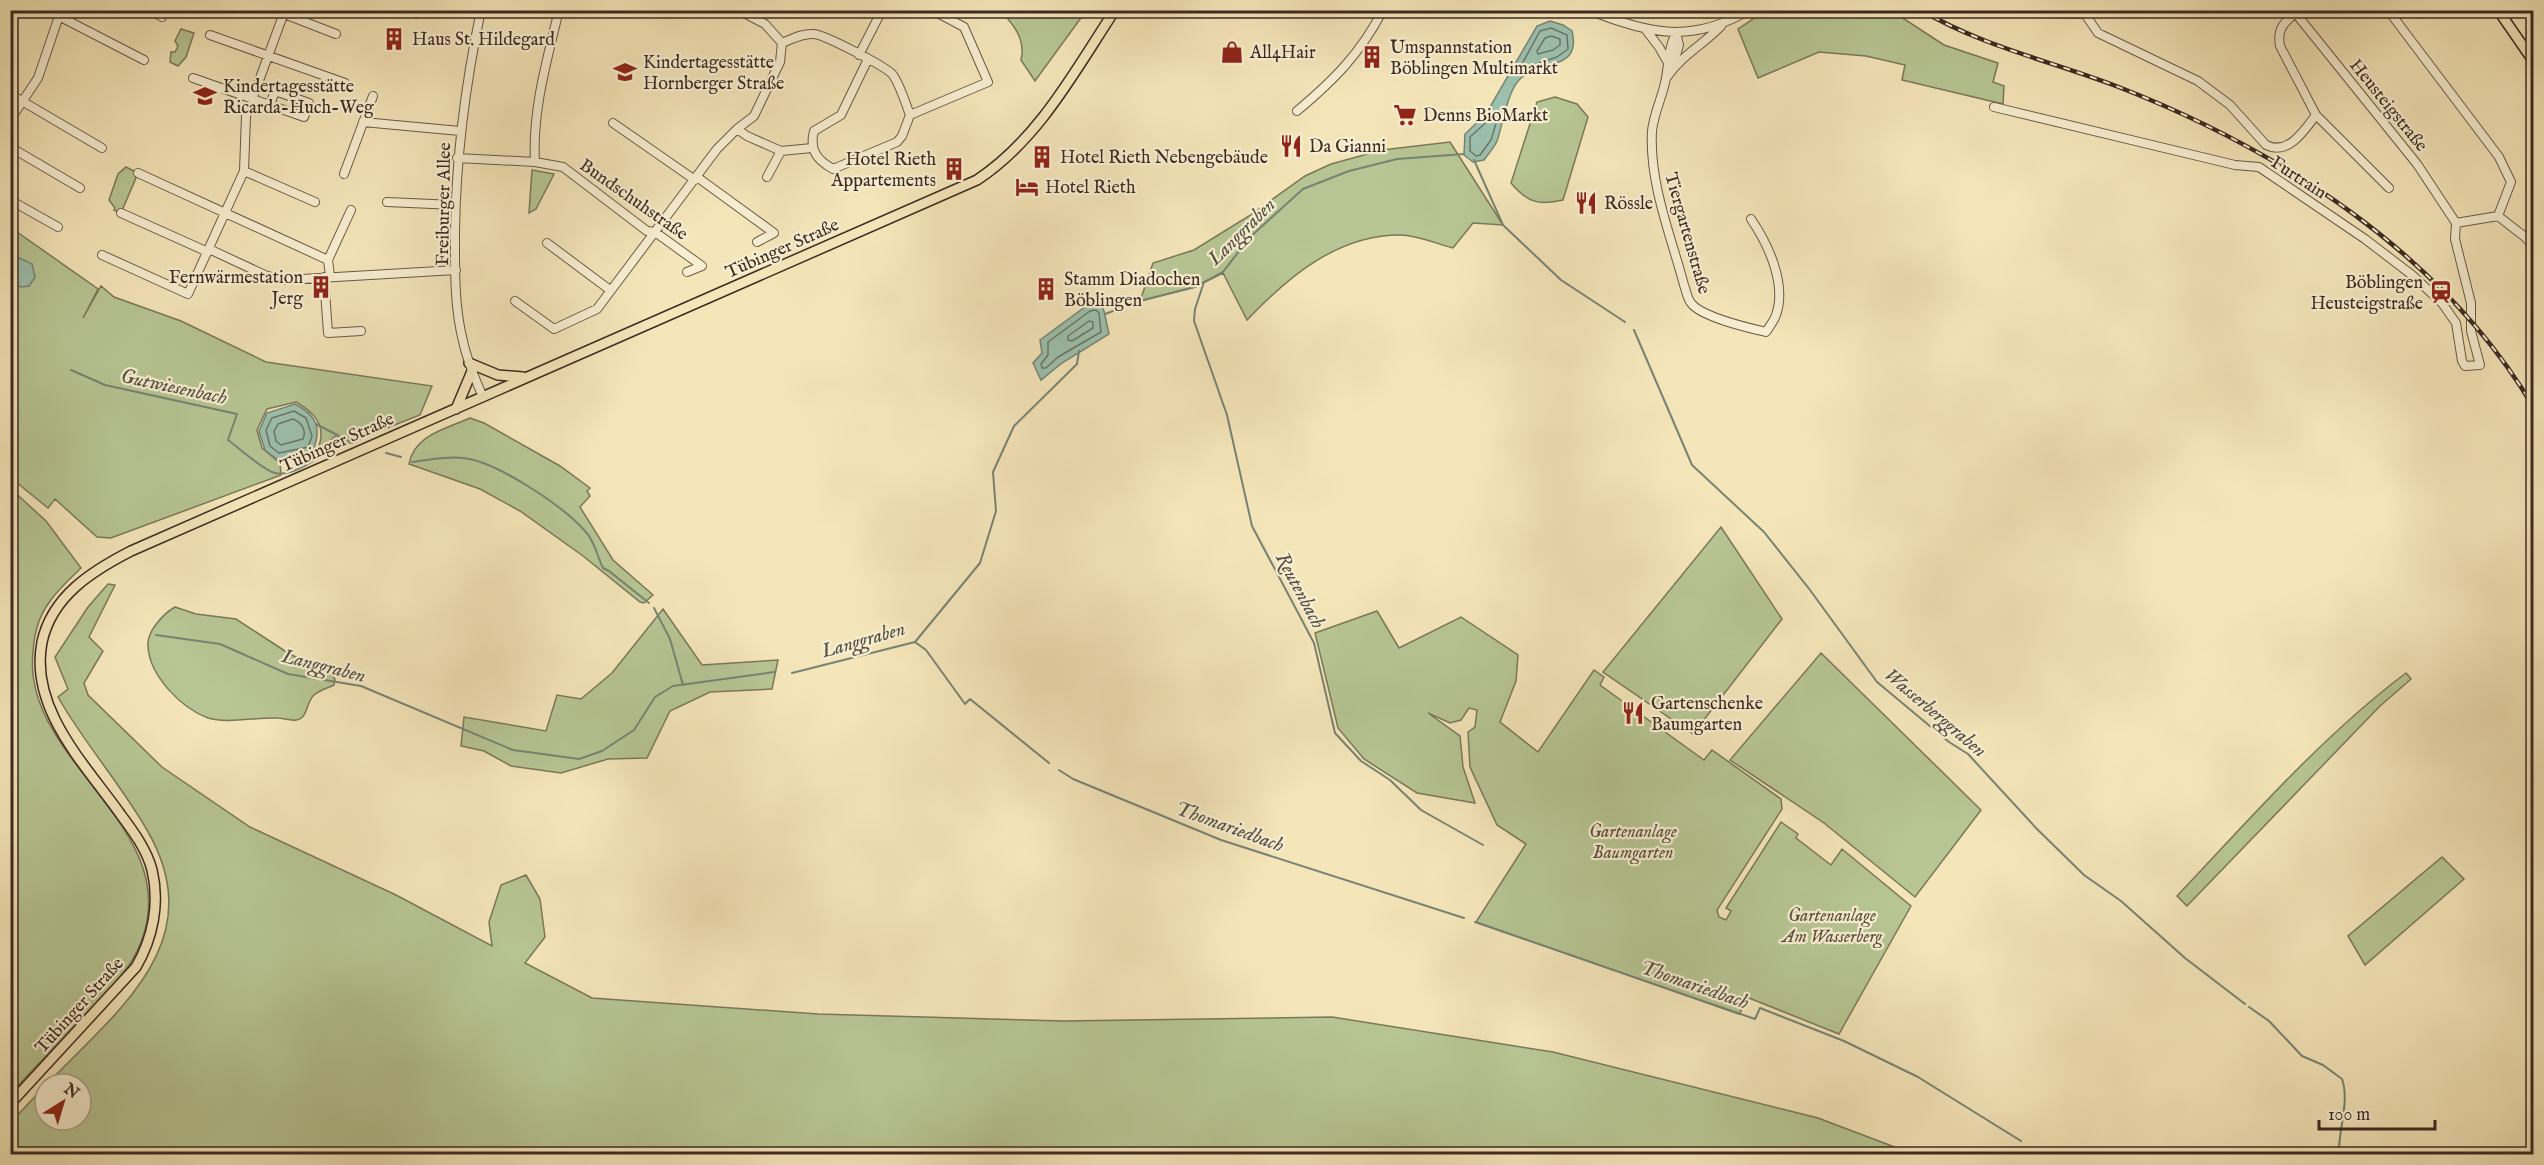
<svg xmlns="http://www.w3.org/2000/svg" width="2544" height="1165" font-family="'IM FELL English',serif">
<rect width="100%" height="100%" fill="#f5e6ba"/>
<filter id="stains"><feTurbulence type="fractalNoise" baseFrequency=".00333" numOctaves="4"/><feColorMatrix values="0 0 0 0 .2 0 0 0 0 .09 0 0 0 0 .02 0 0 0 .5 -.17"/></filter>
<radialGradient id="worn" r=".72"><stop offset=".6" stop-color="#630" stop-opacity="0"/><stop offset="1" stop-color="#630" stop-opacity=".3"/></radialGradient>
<path fill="#b7c694" stroke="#7a785b" stroke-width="1.5" d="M 1001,11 L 1086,11 L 1035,81 L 1021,60 C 1026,40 1014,25 1001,11 Z
M 1765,11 L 1892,11 L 1944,45 L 1998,63 L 1993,82 L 2004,86 L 2003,104 L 1902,80 L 1905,65 L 1866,56 L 1819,52 L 1758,78 L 1738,29 Z
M 181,29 L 194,33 L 186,57 L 178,66 L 170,62 L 171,52 L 175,52 L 178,46 L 175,41 Z
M 1555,97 L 1577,104 L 1588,117 L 1563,200 C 1538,206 1527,202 1511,183 L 1537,102 Z
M 1450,142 L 1503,225 L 1473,223 L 1453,248 C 1437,244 1417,235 1400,235 C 1337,235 1288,277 1247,320 L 1223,273 L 1195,287 L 1140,301 L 1153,263 L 1194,250 L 1249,216 L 1305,176 L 1331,164 L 1382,150 Z
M 126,167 L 138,173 L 121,213 L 114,210 L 115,208 L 109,200 L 118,174 Z
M 532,170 L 554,174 L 536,209 L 529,213 Z
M 10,227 L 98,289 L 83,318 L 101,286 L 114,297 L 181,321 L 266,362 L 432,386 L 420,415 L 316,456 C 317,449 321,443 321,436 C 322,419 309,410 296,402 L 267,409 L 257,430 L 262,448 L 280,463 L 281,475 L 111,538 L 97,537 L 55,499 L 48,508 L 11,478 Z
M 470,418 L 484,423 L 560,466 L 590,488 L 587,491 L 590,496 L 580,507 L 613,560 L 653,595 L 644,603 L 640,602 L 583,556 L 520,511 L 480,489 L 409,464 C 414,435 446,429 470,418 Z
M 10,488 L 46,521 L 81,568 C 70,579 57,590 48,604 C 38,618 34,636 33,652 C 21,761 186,827 141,942 C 130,972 104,994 83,1017 C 59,1042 35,1068 11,1093 Z
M 1721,527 L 1782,619 L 1693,734 L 1603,672 Z
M 108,584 L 115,585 L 89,637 L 103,651 L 84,683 L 88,695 L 162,767 L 250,827 L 396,895 L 492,946 L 489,922 L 501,885 L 526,875 L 540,899 L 545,937 L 525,963 L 592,998 L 818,1014 L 1064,1021 L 1332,1017 L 1553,1052 L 1818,1118 L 1913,1154 L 11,1154 L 11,1122 L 45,1086 L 45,1120 L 81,1120 L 81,1084 L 47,1084 C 118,1010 212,942 147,830 C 120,783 84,743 58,697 L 68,689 L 55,657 L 88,607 Z
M 175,607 L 196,614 L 236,619 L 288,653 L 331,675 L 335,679 L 334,685 C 328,688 319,690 314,695 C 306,702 308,719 296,720 C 290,721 283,718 277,718 C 258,717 226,724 208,718 C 181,708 150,676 148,647 C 146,632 163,614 175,607 Z
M 663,609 L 702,665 L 778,660 L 772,689 L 710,692 L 670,711 L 647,758 L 608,759 L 561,773 L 511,766 L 484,751 L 461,746 L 464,717 L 546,731 L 557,695 L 581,699 L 612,673 Z
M 1377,611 L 1399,648 L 1461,617 L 1518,655 L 1516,681 L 1500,722 L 1538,752 L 1594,670 L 1604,677 L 1600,685 L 1704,760 L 1712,750 L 1781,799 L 1782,809 L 1717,910 L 1719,917 L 1726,920 L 1731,911 L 1726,908 L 1781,822 L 1798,834 L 1796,838 L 1831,865 L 1842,849 L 1911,906 L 1839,1034 L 1749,998 L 1739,1014 L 1476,922 L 1526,844 L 1497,825 L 1470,767 L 1468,732 L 1475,727 L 1477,710 L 1469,708 L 1461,720 L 1450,723 L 1428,713 L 1460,736 L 1463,767 L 1475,803 L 1417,793 L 1364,759 L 1338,728 L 1315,633 Z
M 1821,653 L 1981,810 L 1915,897 L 1824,823 L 1730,760 Z
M 2406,673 L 2411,679 L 2379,707 L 2187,906 L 2177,896 C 2250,819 2321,737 2406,673 Z
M 2442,857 L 2464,879 L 2365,965 L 2348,936 Z"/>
<path fill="#9cc0ad" stroke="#768475" stroke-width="1.5" d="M 1550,21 L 1563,25 L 1572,31 C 1582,72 1539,59 1519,80 C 1507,93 1503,124 1497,141 C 1494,148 1488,154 1484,160 L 1473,162 L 1464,155 L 1465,134 L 1486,114 L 1537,26 Z
M 11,254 L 32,264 L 35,277 L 29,286 L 21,287 L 11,281 Z
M 1089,304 L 1101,304 L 1104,311 L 1109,334 L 1062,363 L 1041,380 L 1033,363 L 1042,353 L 1040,340 Z
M 295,404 C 317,416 322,427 313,451 L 278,460 L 265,450 L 259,431 L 267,413 Z"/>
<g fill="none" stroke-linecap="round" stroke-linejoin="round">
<path stroke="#6c7568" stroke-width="1.5" d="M 1551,28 L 1567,35 L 1568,49 L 1557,57 L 1523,68 L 1522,64 L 1540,31 Z
M 1551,36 L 1560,39 L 1560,45 L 1553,50 L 1538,54 L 1537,51 L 1545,38 Z
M 1492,117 L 1495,117 L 1497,120 L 1491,140 L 1480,155 L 1476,156 L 1470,151 L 1470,137 Z
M 1090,311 L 1096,310 L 1099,313 L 1101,332 L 1058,357 L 1046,368 L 1042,368 L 1041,364 L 1048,355 L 1048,342 Z
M 1089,321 L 1093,322 L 1093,328 L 1072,341 L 1068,340 L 1068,336 Z
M 294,411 L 306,418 L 312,436 L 308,447 L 279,453 L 270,446 L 266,430 L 272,418 Z
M 293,419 C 301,422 307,430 303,439 L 281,445 L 276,441 L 274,431 L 278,424 Z"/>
<path stroke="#768475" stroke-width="2" d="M 1639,14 L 1644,10
M 1474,160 L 1503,225 L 1561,280 L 1625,322
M 1204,282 L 1195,309 L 1194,321 L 1227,415 L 1252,526 L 1314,643 L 1335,733 L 1361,761 L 1390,780 L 1421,810 L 1483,845
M 1105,314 L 1140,301 L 1195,287 L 1223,272 L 1249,238 L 1303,189 L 1349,171 L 1397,159 L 1464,154
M 1634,330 L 1692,465 L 1764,532 L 1810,590 L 1877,682 L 1949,742 L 1968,754 L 2036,828 L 2084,875 L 2121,901 L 2185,958 L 2245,1004
M 71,370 L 105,385 L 237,414 L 228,440 C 239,448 263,470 275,473 C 293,477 317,458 332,449 L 331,440 L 337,435 L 352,443
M 316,424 L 337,435
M 386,453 L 401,457
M 412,462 C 429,460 446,456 463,458 C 496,461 563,506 585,531 C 595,541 597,556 603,568 L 609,571 L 649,603
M 654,608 L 670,639 L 683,685
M 156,635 L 220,644 L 288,674 L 361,686 L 513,750 L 579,759 L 602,751 L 634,730 L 655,697 L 673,686 L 774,672
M 915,642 L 926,650 L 965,704 L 970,699 L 1049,763
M 792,673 L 915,642 L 980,563 L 996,511 L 993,472 L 1014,426 L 1077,364 L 1079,351
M 1059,770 L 1073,779 L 1221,840 L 1464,918
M 1475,922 L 1755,1019 L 1760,1008 L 1844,1041 L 1918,1077 L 2021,1141
M 2249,1007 L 2269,1021 L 2302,1056 L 2323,1065 L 2342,1079 C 2350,1102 2338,1130 2339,1154"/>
<g stroke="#6a5948" stroke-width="10">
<path id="minor" d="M 47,10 L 144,60
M 150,10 L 162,17
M 274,10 L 336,34
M 407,10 L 416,14
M 481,10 C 465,86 456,155 455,232 C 455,268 454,306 463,341 C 467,360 475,379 483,397
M 1589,10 C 1648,34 1692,44 1749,10
M 2031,10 L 2038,13 L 2085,14 L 2102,10
M 2388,10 L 2499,157 L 2511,182 L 2498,216
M 2295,13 C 2283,24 2277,29 2280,46 L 2316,115 L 2389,188
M 2085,14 L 2098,33 L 2198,81 L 2230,105 L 2266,145 C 2288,156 2304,131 2316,115
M 1646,30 L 1659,47 L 1667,61
M 1676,33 C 1668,49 1669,61 1666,78 C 1663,96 1654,112 1652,131 C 1649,183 1671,236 1684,285 C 1686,290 1687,298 1691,303 C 1701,317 1749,328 1766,332 C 1769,327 1774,321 1776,315 C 1787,284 1768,244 1751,219
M 210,35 L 345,83
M 782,43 C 792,39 803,33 814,34 C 825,35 887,67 893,75 C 901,87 905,102 910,115 L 902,136 L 897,142 L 833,169 C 817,160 809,150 814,131 L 841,115 L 868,59
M 859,55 L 882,10
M 1673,67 L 1679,45 L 1676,33
M 1667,77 C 1681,56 1704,44 1721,26
M 193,78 C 230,91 267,104 304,117 L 309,103 L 275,91 L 270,105
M 10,94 L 102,148
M 1994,107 L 2235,165 L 2259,167 L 2365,239 L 2412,275 L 2442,303 L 2456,323 L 2462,361 L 2465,366 L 2480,365 L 2471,331 L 2471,303 L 2455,239 L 2456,223 L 2417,164 L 2293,10
M 1297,111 C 1334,80 1360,54 1383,10
M 910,115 L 988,82 L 964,27 L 932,10
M 10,120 L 38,78 L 61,10
M 363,122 L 460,131
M 613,123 L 695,180
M 737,129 L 747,136 L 781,151 L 812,148
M 10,147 L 80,188
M 457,158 L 535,162 L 563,167 L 647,231 L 655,232 L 702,266 L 687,272
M 535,162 C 532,111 547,60 559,10
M 244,171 L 315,202
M 138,173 L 328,260 L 330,276
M 344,174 L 373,96
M 697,177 L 774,233 L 757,242
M 767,177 L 781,151
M 10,200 L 58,227
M 387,202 L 455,205
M 121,213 L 208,252
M 2498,216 L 2525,237 L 2534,247
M 2456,223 L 2498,216
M 547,243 L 610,290
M 209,249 L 267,276 L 285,280 L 456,270
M 102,255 L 188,294 L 244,171 L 246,116 L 285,10
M 328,260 L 351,210
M 324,277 L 328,333 L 361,331
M 515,301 L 554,329 L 597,309 L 717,149 L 737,129 L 754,116 L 780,62 L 782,43 L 765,24 L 738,10"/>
</g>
<g stroke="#3c2a22" stroke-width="12">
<path id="major" d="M 2498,10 L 2534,62
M 469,363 L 498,375 L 523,377
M 456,409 L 472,371
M 10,1104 L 136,967 C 153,938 160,903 152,870 C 147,850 133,831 121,815 C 85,764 29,709 42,642 C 52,596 92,571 131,551 L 977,180 C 1039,139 1074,72 1115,10"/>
</g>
<use href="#minor" stroke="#f8efd2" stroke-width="8"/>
<use href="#major" stroke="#f5e6ba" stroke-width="9"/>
<g stroke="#3c2a22" stroke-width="4.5">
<path id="rail" d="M 1921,10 C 1981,46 2051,61 2116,86 C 2279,149 2443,254 2534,408"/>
</g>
<use href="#rail" stroke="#f8efd2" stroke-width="2" stroke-dasharray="7" stroke-linecap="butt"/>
</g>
<defs>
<g id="building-bare" transform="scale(1.8)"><path d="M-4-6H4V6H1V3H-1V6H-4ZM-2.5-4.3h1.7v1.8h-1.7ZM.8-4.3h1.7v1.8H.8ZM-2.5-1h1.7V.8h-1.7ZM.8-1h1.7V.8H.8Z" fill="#8f2418" stroke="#f8efd2" stroke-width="2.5" paint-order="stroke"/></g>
<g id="shop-bare" transform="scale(1.8)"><path d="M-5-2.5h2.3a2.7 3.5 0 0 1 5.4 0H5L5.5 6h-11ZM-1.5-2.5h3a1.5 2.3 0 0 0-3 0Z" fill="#8f2418" stroke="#f8efd2" stroke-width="2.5" paint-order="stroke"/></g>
<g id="school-bare" transform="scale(1.8)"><path d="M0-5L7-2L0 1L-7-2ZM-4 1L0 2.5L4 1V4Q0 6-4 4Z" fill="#8f2418" stroke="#f8efd2" stroke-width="2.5" paint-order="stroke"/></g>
<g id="supermarket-bare" transform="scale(1.8)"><path d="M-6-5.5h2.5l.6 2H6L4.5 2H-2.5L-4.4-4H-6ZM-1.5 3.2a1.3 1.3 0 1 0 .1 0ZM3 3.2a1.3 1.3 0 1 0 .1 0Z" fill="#8f2418" stroke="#f8efd2" stroke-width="2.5" paint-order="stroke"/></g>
<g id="restaurant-bare" transform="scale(1.8)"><path d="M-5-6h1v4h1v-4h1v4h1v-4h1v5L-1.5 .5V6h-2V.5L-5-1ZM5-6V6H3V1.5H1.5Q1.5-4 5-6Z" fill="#8f2418" stroke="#f8efd2" stroke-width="2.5" paint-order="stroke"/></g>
<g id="hotel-bare" transform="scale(1.8)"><path d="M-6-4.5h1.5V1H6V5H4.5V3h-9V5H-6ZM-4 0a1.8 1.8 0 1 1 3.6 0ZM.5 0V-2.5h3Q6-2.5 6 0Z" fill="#8f2418" stroke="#f8efd2" stroke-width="2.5" paint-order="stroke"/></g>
<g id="station-bare" transform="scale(1.8)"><path d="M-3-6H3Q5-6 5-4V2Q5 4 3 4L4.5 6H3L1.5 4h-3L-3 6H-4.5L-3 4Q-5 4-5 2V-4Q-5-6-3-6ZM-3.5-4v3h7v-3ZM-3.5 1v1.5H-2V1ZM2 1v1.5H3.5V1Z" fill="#8f2418" stroke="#f8efd2" stroke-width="2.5" paint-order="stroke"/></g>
</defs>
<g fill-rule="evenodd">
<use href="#building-bare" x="394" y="39"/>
<use href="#shop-bare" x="1232" y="52"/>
<use href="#building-bare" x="1372" y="57"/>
<use href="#school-bare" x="625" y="72"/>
<use href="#school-bare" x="205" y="96"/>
<use href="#supermarket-bare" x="1405" y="115"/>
<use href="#restaurant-bare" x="1291" y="146"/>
<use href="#building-bare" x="1042" y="157"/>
<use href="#building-bare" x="954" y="169"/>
<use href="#hotel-bare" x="1027" y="187"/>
<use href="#restaurant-bare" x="1586" y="203"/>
<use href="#building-bare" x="321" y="287"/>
<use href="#building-bare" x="1046" y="289"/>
<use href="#station-bare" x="2441" y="292"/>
<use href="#restaurant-bare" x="1633" y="713"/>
</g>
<g text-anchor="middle" stroke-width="4.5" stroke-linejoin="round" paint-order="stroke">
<g font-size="18" fill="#3c2a22" stroke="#f8efd2" text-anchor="start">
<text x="412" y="45">Haus St. Hildegard</text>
<text x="1390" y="53">Umspannstation<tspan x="1390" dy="21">Böblingen Multimarkt</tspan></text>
<text x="1250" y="58">All4Hair</text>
<text x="643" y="68">Kindertagesstätte<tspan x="643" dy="21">Hornberger Straße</tspan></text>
<text x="223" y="92">Kindertagesstätte<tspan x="223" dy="21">Ricarda-Huch-Weg</tspan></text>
<text x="1423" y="121">Denns BioMarkt</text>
<text x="1309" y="152">Da Gianni</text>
<text x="1060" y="163">Hotel Rieth Nebengebäude</text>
<text x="936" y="165" text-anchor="end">Hotel Rieth<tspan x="936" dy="21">Appartements</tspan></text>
<text x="1045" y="193">Hotel Rieth</text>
<text x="1604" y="209">Rössle</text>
<text x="303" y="283" text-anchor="end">Fernwärmestation<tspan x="303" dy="21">Jerg</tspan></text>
<text x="1064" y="285">Stamm Diadochen<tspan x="1064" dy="21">Böblingen</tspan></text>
<text x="2423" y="288" text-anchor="end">Böblingen<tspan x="2423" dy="21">Heusteigstraße</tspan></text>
<text x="1651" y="709">Gartenschenke<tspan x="1651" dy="21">Baumgarten</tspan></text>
</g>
<g font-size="18" fill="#3c2a22" stroke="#f8efd2">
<text transform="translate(2389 105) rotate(51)" y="6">Heusteigstraße</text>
<text transform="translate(2299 177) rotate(33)" y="6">Furtrain</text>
<text transform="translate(634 199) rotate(35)" y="6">Bundschuhstraße</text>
<text transform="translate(443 204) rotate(-89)" y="6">Freiburger Allee</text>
<text transform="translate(1688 233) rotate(74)" y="6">Tiergartenstraße</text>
<text transform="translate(782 248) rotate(-24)" y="6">Tübinger Straße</text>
<text transform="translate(337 442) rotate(-24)" y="6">Tübinger Straße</text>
<text transform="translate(79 1005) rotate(-48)" y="6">Tübinger Straße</text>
</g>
<g font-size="18" font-style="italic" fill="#5b513e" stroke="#f8efd2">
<text x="1633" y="837">Gartenanlage<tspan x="1633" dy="21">Baumgarten</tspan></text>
<text x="1832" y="921">Gartenanlage<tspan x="1832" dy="21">Am Wasserberg</tspan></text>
</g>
<g font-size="20" font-style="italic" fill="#545045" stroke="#f8efd2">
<text transform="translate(1241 231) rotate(-45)" y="7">Langgraben</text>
<text transform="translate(174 386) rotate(12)" y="7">Gutwiesenbach</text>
<text transform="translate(1301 590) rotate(62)" y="7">Reutenbach</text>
<text transform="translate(863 639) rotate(-16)" y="7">Langgraben</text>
<text transform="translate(324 665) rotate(14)" y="7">Langgraben</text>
<text transform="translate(1936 712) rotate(40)" y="7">Wasserberggraben</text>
<text transform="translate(1230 826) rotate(20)" y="7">Thomariedbach</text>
<text transform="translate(1695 984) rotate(19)" y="7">Thomariedbach</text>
</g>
</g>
<rect width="2544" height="1165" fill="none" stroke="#f5e6ba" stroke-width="36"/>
<rect x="12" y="12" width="2520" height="1141" fill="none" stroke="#3c2a22" stroke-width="3"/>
<rect x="18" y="18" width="2508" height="1129" fill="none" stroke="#3c2a22" stroke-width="1.5"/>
<g transform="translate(63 1102) rotate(37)"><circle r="28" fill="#f8efd2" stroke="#ada08c" stroke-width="1.5"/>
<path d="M0-4.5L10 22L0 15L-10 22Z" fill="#8f2418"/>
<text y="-9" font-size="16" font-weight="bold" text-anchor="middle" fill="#3c2a22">N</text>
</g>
<path d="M2319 1120v9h116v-9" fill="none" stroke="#3c2a22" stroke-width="3"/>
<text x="2328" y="1120" font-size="18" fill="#3c2a22" stroke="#f8efd2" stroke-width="4.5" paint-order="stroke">100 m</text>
<rect width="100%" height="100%" filter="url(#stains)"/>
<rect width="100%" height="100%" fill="url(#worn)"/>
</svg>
